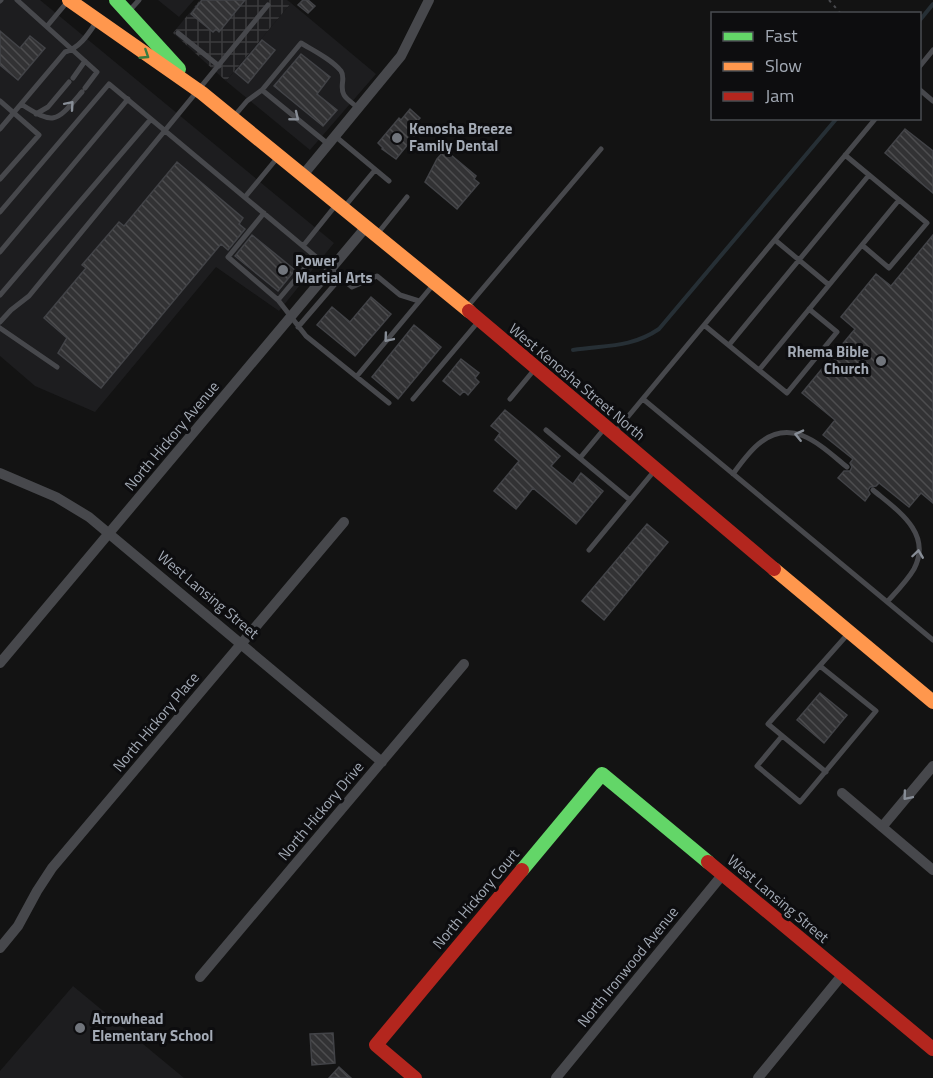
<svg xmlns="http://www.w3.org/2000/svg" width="933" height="1078" font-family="'Titillium Web',sans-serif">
<defs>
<pattern id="industrial-grid" width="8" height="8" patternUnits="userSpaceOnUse" patternTransform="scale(1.5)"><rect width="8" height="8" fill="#1d1d1f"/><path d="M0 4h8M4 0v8" fill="none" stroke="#3b3b3d"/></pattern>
<pattern id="building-back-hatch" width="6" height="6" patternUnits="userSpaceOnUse" patternTransform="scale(1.5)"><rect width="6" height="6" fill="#323234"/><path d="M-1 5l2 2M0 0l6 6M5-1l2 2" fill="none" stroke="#4d4d4f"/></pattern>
</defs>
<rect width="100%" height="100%" fill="#131313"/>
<path fill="#1d1d1f" d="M 0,0 L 40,0 L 334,243 L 279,311 L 216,267 L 95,412 L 35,386 L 0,356 Z
M 158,0 L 194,0 L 179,17 Z
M 291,3 L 376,74 L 310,150 L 226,81 Z
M 73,986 L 184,1078 L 0,1078 L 0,1071 Z"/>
<path fill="url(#industrial-grid)" d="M 200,0 L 287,0 L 291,3 L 226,81 L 173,33 Z"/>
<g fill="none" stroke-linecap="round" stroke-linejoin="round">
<path stroke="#262f35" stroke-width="4" d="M 920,20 L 933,4
M 573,350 C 606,345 631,348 659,329 L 837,118"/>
</g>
<path fill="url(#building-back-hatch)" stroke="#424347" stroke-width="1.5" d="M 202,0 L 245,0 L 219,32 L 216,29 L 213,32 L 191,14 Z
M 303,0 L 308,0 L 315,6 L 308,13 L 298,5 Z
M 0,31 L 20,48 L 30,36 L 45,48 L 18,80 L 0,65 Z
M 262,40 L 275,50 L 248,83 L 235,72 Z
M 301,54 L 330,77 L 317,94 L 337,110 L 323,126 L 274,86 Z
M 410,109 L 420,118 L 411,128 L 417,133 L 396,159 L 382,149 L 383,148 L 378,143 L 399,118 L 401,120 Z
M 905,129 L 933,151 L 933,193 L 885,153 Z
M 445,150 L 476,176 L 474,179 L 479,183 L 457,209 L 425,182 L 437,159 Z
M 177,162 L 243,218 L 239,224 L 245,229 L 228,250 L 221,244 L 101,388 L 58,353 L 67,338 L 44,318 L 86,268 L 82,265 L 119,222 L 124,226 Z
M 252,235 L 295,270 L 278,291 L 235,256 Z
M 933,235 L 933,503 L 921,493 L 909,507 L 879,483 L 876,486 L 870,487 L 868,490 L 870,494 L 865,501 L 838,478 L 844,471 L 850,471 L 852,467 L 850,463 L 853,459 L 823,435 L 835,420 L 802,393 L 855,329 L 841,317 L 876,274 L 891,286 Z
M 371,297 L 391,314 L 355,356 L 317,325 L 332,307 L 350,322 Z
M 414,325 L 441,347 L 398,399 L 372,377 Z
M 461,359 L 479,373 L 475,378 L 479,382 L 468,395 L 464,391 L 460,395 L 443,381 Z
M 505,410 L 560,456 L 551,466 L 573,484 L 581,473 L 603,491 L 576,524 L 533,488 L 516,509 L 494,491 L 519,461 L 495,440 L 500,433 L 491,426 Z
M 647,524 L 668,542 L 604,620 L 582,601 Z
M 820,693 L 847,715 L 824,743 L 797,720 Z
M 333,1033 L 335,1063 L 312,1065 L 310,1034 Z
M 339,1067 L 351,1078 L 329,1078 Z"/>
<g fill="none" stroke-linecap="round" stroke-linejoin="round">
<path stroke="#494a4e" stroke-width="2" stroke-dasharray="3 4.5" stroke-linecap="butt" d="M 829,0 L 841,14"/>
<path stroke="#47484c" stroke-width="5" d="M 17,0 L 97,72 L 85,88
M 0,1 L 1,0
M 130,10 L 139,0
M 48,25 L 68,1
M 178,33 L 219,66
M 920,66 L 933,50
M 73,78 L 85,61
M 262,90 L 328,144
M 920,90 L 933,101
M 0,101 L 39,135 L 0,179
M 21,104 C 55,126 56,122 82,92
M 36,114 L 48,107 L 69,82
M 236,114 L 247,101 L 262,90 L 301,43 C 314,51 331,59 341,71 C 346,78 339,87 344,95 C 347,100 354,104 358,108
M 0,129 L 65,52 C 79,48 87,36 95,24
M 335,136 L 389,181
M 845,155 L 927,223 L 889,268 L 862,245
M 245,197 L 278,157
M 346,205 L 375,170
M 0,212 L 109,84 L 352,287 L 377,276 L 400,295 L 419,301
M 264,213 L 228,257 L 278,300 L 306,336 L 389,403
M 378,233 L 407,197
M 775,240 L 829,285
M 303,246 L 336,205
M 0,252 L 128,99
M 0,295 L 151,119
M 278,300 L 315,256
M 468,306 L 601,149
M 0,322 L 11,310 L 29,296 L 268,5
M 704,325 L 787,393 L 837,332 L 809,309
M 298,327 L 341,277
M 0,328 L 57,367
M 729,345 L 869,175
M 759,370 L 899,200
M 357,376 L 433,285
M 413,399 L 478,322
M 510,399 L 534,370
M 643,399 L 933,640
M 546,430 L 630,500
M 616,431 L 876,118
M 580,458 L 604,429
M 733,474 C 741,463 750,450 761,442 C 794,417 822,447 847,467
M 873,490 C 897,510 933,533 914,569 C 907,581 896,592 887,602
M 589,550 L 655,470
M 782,736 L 757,766 L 800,802 L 876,711 L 820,666
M 826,772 L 768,724 L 847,635"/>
<path stroke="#47484c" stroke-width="10" d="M 303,175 L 401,56 L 429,0
M 0,473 L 56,497 L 89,517 L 382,762
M 0,663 L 366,227
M 842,793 L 933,870
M 882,827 L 933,766
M 0,948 L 18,926 L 37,891 L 52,868 L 344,522
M 200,977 L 464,664
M 556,1078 L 723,874
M 758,1078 L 843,974"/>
<path stroke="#63d668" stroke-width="14" d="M 116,0 L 179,69
M 522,870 L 602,774 L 708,862"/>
<path stroke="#ff974d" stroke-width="14" d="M 69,0 L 202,93 L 469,311
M 774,569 L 933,702"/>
<path stroke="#b3261e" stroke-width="14" d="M 469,311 L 774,569
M 708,862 L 933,1049
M 415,1078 L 376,1045 L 522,870"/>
</g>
<defs><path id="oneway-chevron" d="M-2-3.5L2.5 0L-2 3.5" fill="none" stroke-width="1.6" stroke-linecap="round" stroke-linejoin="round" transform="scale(1.5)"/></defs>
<use stroke="#3c7c40" href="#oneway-chevron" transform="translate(145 55) rotate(33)"/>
<g stroke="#878d96">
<use href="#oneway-chevron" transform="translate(70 105) rotate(-49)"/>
<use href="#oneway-chevron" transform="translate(295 117) rotate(39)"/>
<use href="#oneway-chevron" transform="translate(388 338) rotate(130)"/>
<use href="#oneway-chevron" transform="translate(799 435) rotate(-167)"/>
<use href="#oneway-chevron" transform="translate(918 554) rotate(-82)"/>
<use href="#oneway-chevron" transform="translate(907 796) rotate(130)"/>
</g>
<g fill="#71757c" stroke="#0d0d0f" stroke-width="2">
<circle cx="397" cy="138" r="6"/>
<circle cx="283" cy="270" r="6"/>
<circle cx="881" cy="361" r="6"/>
<circle cx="80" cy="1028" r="6"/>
</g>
<g text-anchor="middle" stroke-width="6" stroke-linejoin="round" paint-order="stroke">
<g font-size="15" font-weight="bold" fill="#a3aab5" stroke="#0d0d0f" text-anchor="start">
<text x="409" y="134">Kenosha Breeze<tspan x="409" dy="17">Family Dental</tspan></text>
<text x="295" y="266">Power<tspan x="295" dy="17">Martial Arts</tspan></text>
<text x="869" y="357" text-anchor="end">Rhema Bible<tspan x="869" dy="17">Church</tspan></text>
<text x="92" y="1024">Arrowhead<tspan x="92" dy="17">Elementary School</tspan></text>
</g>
<g font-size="15" fill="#a3aab5" stroke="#0d0d0f">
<text transform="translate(577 382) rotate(40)" y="5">West Kenosha Street North</text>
<text transform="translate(172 436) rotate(-50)" y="5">North Hickory Avenue</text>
<text transform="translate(208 595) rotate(40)" y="5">West Lansing Street</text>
<text transform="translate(156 722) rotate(-50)" y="5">North Hickory Place</text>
<text transform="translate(321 811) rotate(-50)" y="5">North Hickory Drive</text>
<text transform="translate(476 899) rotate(-50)" y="5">North Hickory Court</text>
<text transform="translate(778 899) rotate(40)" y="5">West Lansing Street</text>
<text transform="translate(628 967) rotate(-51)" y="5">North Ironwood Avenue</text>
</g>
</g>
<rect x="711" y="12" width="210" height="108" fill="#0d0d0f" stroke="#494c51" stroke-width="1.5"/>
<rect x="723" y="32" width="30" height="9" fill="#63d668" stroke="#494c51" stroke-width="1.5"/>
<text x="765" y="42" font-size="18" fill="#a3aab5">Fast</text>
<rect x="723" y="62" width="30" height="9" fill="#ff974d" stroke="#494c51" stroke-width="1.5"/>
<text x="765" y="72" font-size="18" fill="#a3aab5">Slow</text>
<rect x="723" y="92" width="30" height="9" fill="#b3261e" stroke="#494c51" stroke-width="1.5"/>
<text x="765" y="102" font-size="18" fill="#a3aab5">Jam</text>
</svg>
